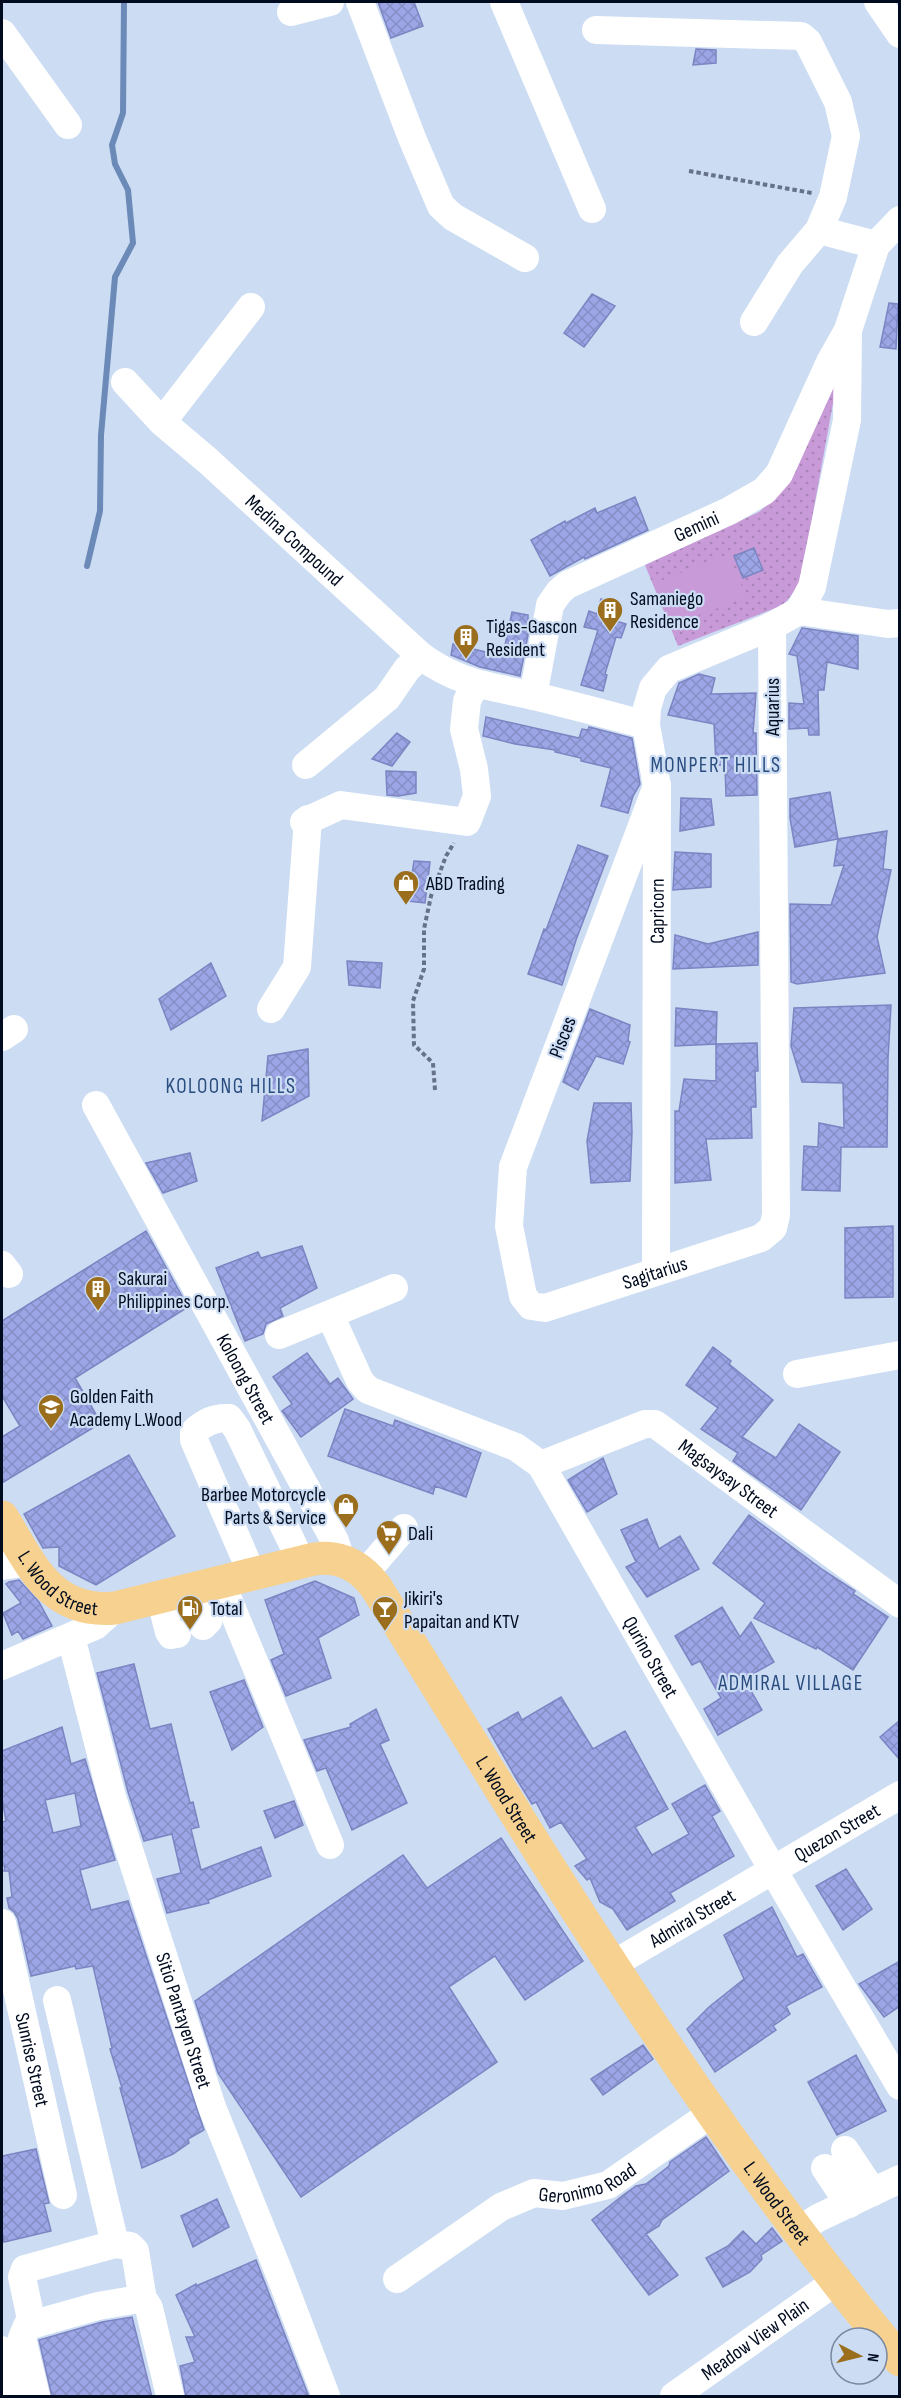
<svg xmlns="http://www.w3.org/2000/svg" width="901" height="2398" font-family="'Sofia Sans Condensed',sans-serif">
<defs>
<pattern id="park-dots" width="8" height="8" patternUnits="userSpaceOnUse" patternTransform="scale(1.5)"><rect width="8" height="8" fill="#c89bd8"/><path d="M2 2h.1M6 6h.1" fill="none" stroke="#aa84b9" stroke-width="1.8" stroke-linecap="round"/></pattern>
<pattern id="building-cross-hatch" width="8" height="8" patternUnits="userSpaceOnUse" patternTransform="scale(1.5)"><rect width="8" height="8" fill="#9ca6e6"/><path d="M0 0l8 8M0 8l8-8" fill="none" stroke="#858ec5"/></pattern>
</defs>
<rect width="100%" height="100%" fill="#cbdcf3"/>
<path fill="url(#park-dots)" d="M 839,370 L 800,585 L 783,605 L 678,646 L 645,565 L 759,512 L 773,500 Z"/>
<path fill="#c89bd8" d="M 729,554 L 746,597 L 672,626 L 655,583 Z"/>
<g fill="none" stroke-linecap="round" stroke-linejoin="round">
<path stroke="#6c8ab7" stroke-width="6" d="M 87,566 L 100,511 L 101,435 L 115,277 L 133,243 L 128,190 L 115,164 L 112,145 L 123,113 L 124,2"/>
</g>
<path fill="url(#building-cross-hatch)" stroke="#7c84c2" stroke-width="1.5" fill-rule="evenodd" d="M 378,2 L 414,2 L 423,26 L 391,38 Z
M 696,49 L 716,50 L 716,63 L 693,65 Z
M 592,294 L 615,306 L 584,347 L 564,333 Z
M 889,303 L 898,304 L 896,349 L 880,347 Z
M 635,497 L 648,530 L 585,559 L 584,557 L 550,576 L 531,540 L 565,521 L 566,523 L 595,508 L 597,513 Z
M 754,548 L 763,570 L 743,578 L 734,556 Z
M 601,599 L 621,605 L 616,621 L 626,624 L 621,638 L 616,637 L 605,674 L 607,675 L 603,691 L 581,685 L 598,630 L 584,627 L 589,611 L 597,614 Z
M 512,612 L 528,615 L 528,635 L 520,676 L 480,667 L 451,655 L 453,644 L 498,655 L 500,649 L 504,650 Z
M 802,628 L 858,636 L 858,669 L 827,662 L 824,690 L 818,690 L 819,735 L 809,735 L 808,728 L 789,729 L 789,703 L 804,704 L 797,656 L 789,654 Z
M 699,674 L 715,678 L 711,694 L 756,693 L 753,733 L 756,733 L 757,795 L 726,796 L 725,765 L 716,765 L 714,724 L 668,715 L 679,683 Z
M 486,717 L 579,738 L 582,729 L 588,730 L 589,727 L 632,738 L 640,784 L 633,796 L 628,813 L 601,806 L 611,768 L 581,761 L 581,758 L 555,752 L 555,750 L 515,744 L 483,736 Z
M 397,733 L 410,742 L 392,766 L 372,759 Z
M 386,771 L 416,772 L 416,793 L 398,796 L 387,795 Z
M 830,792 L 838,839 L 795,847 L 790,818 L 790,799 Z
M 681,798 L 711,799 L 714,825 L 680,831 Z
M 887,831 L 883,869 L 891,870 L 877,937 L 885,973 L 797,984 L 791,982 L 790,904 L 831,905 L 844,865 L 834,866 L 838,839 Z
M 578,845 L 608,856 L 576,940 L 562,985 L 528,974 L 544,929 L 546,930 Z
M 675,852 L 711,854 L 711,887 L 673,890 Z
M 414,861 L 430,862 L 425,903 L 408,901 Z
M 758,932 L 758,965 L 673,969 L 675,935 L 708,944 Z
M 347,961 L 382,963 L 380,988 L 349,985 Z
M 211,963 L 226,996 L 171,1030 L 159,999 Z
M 891,1005 L 888,1059 L 887,1147 L 841,1147 L 840,1191 L 802,1190 L 804,1146 L 818,1147 L 819,1123 L 844,1128 L 843,1083 L 802,1082 L 791,1046 L 794,1008 Z
M 676,1008 L 717,1012 L 716,1044 L 675,1046 Z
M 590,1009 L 630,1025 L 628,1041 L 630,1042 L 623,1064 L 596,1056 L 578,1090 L 563,1082 Z
M 757,1043 L 758,1071 L 755,1071 L 756,1107 L 751,1107 L 752,1138 L 706,1139 L 711,1180 L 675,1183 L 675,1111 L 679,1111 L 684,1079 L 716,1081 L 716,1044 Z
M 308,1049 L 309,1096 L 262,1121 L 268,1056 Z
M 594,1103 L 631,1103 L 632,1132 L 630,1181 L 591,1183 L 587,1141 Z
M 190,1153 L 197,1181 L 163,1193 L 146,1163 Z
M 893,1226 L 893,1297 L 845,1298 L 845,1228 Z
M 146,1231 L 188,1307 L 75,1378 L 101,1423 L 2,1483 L 2,1437 L 20,1426 L 2,1396 L 2,1321 Z
M 302,1246 L 317,1288 L 280,1308 L 283,1316 L 266,1324 L 263,1334 L 245,1341 L 216,1268 L 258,1252 L 261,1258 Z
M 713,1347 L 731,1361 L 729,1364 L 773,1400 L 742,1437 L 776,1458 L 799,1424 L 840,1452 L 801,1510 L 733,1461 L 738,1453 L 701,1429 L 718,1408 L 686,1385 Z
M 307,1353 L 330,1384 L 338,1378 L 353,1399 L 301,1437 L 282,1411 L 292,1404 L 273,1377 Z
M 345,1409 L 393,1426 L 395,1420 L 481,1453 L 466,1497 L 435,1486 L 433,1494 L 328,1456 Z
M 129,1455 L 175,1536 L 96,1585 L 59,1566 L 59,1547 L 43,1548 L 24,1514 Z
M 603,1458 L 617,1494 L 587,1512 L 568,1480 Z
M 749,1515 L 823,1570 L 855,1591 L 853,1594 L 888,1617 L 853,1670 L 817,1647 L 816,1649 L 754,1618 L 765,1603 L 713,1563 Z
M 647,1519 L 659,1549 L 680,1536 L 699,1569 L 647,1597 L 626,1567 L 636,1562 L 621,1530 Z
M 19,1580 L 39,1602 L 52,1626 L 23,1639 L 18,1631 L 12,1635 L 3,1613 L 21,1603 L 6,1584 L 9,1582 Z
M 315,1581 L 354,1598 L 359,1615 L 318,1638 L 331,1678 L 286,1696 L 271,1660 L 284,1654 L 265,1600 Z
M 722,1607 L 740,1637 L 751,1622 L 774,1662 L 744,1679 L 762,1710 L 718,1735 L 704,1709 L 721,1698 L 700,1661 L 692,1665 L 675,1636 Z
M 134,1664 L 150,1729 L 171,1724 L 190,1803 L 193,1802 L 199,1827 L 191,1829 L 201,1870 L 261,1847 L 271,1876 L 208,1900 L 209,1903 L 167,1913 L 157,1879 L 181,1873 L 172,1834 L 144,1841 L 128,1792 L 97,1673 Z
M 244,1680 L 263,1727 L 232,1750 L 210,1692 Z
M 561,1697 L 593,1749 L 625,1731 L 668,1809 L 635,1827 L 652,1855 L 689,1834 L 672,1804 L 705,1785 L 720,1811 L 712,1816 L 734,1856 L 670,1893 L 675,1901 L 627,1930 L 613,1909 L 600,1902 L 590,1878 L 587,1880 L 575,1866 L 587,1859 L 561,1822 L 550,1828 L 536,1802 L 532,1804 L 516,1778 L 488,1729 L 518,1712 L 522,1720 Z
M 376,1709 L 389,1740 L 380,1744 L 407,1803 L 352,1830 L 326,1768 L 317,1771 L 304,1740 L 351,1727 L 350,1724 Z
M 900,1720 L 900,1760 L 880,1737 Z
M 62,1727 L 71,1764 L 85,1759 L 115,1860 L 80,1870 L 91,1910 L 128,1901 L 204,2130 L 188,2139 L 189,2143 L 173,2154 L 142,2168 L 120,2088 L 122,2088 L 110,2049 L 112,2048 L 93,1966 L 76,1969 L 75,1966 L 31,1976 L 18,1919 L 14,1912 L 9,1908 L 7,1898 L 12,1897 L 9,1871 L 4,1871 L 5,1866 L 2,1866 L 2,1822 L 6,1821 L 2,1799 L 2,1751 ZM 75,1793 L 81,1826 L 53,1833 L 45,1800 Z
M 294,1801 L 303,1825 L 275,1838 L 264,1811 Z
M 501,1838 L 583,1961 L 525,2000 L 495,1956 L 449,1987 L 497,2062 L 301,2197 L 218,2073 L 195,2001 L 403,1855 L 427,1888 Z
M 846,1869 L 872,1909 L 843,1930 L 816,1886 Z
M 772,1907 L 797,1957 L 803,1954 L 822,1987 L 786,2006 L 790,2014 L 773,2026 L 776,2030 L 715,2072 L 687,2029 L 709,2007 L 744,1979 L 724,1935 Z
M 900,1961 L 900,2006 L 884,2017 L 859,1984 Z
M 643,2045 L 653,2059 L 603,2095 L 591,2079 Z
M 856,2055 L 886,2111 L 837,2135 L 808,2082 Z
M 706,2137 L 729,2171 L 662,2220 L 659,2226 L 646,2234 L 678,2275 L 649,2295 L 592,2220 L 622,2196 L 636,2186 L 646,2184 L 669,2166 L 670,2162 Z
M 36,2149 L 49,2203 L 44,2204 L 51,2231 L 4,2242 L 2,2232 L 2,2156 Z
M 217,2199 L 229,2227 L 193,2247 L 181,2216 Z
M 772,2228 L 782,2241 L 761,2255 L 762,2259 L 750,2272 L 723,2287 L 706,2258 L 728,2246 L 743,2231 L 756,2244 Z
M 256,2260 L 309,2397 L 186,2397 L 180,2366 L 195,2362 L 186,2337 L 195,2337 L 176,2295 L 196,2284 L 196,2286 Z
M 132,2317 L 152,2397 L 52,2397 L 39,2340 L 102,2322 Z"/>
<g fill="none" stroke-linecap="round" stroke-linejoin="round">
<path stroke="#657288" stroke-width="4" stroke-dasharray="4.5 3" stroke-linecap="butt" d="M 689,171 L 812,193
M 435,1090 L 433,1063 L 414,1045 L 413,1001 L 424,969 L 424,929 L 431,896 L 446,856 L 454,843"/>
<g stroke="#fff" stroke-width="28">
<path d="M 360,2 L 412,138 L 441,206 L 453,217 L 525,258"/>
<path d="M 504,2 L 592,209"/>
<path d="M 878,2 L 900,34"/>
<path d="M 291,12 L 330,2"/>
<path d="M 596,30 L 801,36 L 808,42 L 838,102 L 846,136 L 833,197 L 819,230 L 790,264 L 754,322"/>
<path d="M 2,33 L 68,125"/>
<path d="M 819,230 L 876,245"/>
<path id="s1" d="M 125,382 L 162,422 L 207,460 L 421,656 C 459,684 490,686 534,696 C 571,705 609,715 646,725"/>
<path d="M 162,422 L 251,307"/>
<path d="M 799,611 L 888,624 L 900,623"/>
<path id="s2" d="M 533,696 L 550,605 L 559,592 L 567,585 L 729,511 L 764,491 L 779,474 L 830,362 L 848,330 L 876,245 L 900,220"/>
<path d="M 306,765 L 387,698 L 407,669 L 421,656"/>
<path id="s3" d="M 657,786 L 513,1167 L 509,1226 L 523,1296 L 531,1306 L 545,1308 L 761,1238 L 773,1228 L 776,1215 L 772,626"/>
<path d="M 304,822 L 341,805 L 467,822 L 477,796 L 474,769 L 464,729 L 467,701 L 475,684"/>
<path d="M 271,1009 L 297,967 L 308,819"/>
<path d="M 2,1037 L 14,1029"/>
<path id="s4" d="M 96,1105 L 335,1541 L 341,1560"/>
<path d="M 2,1265 L 9,1274"/>
<path id="s5" d="M 656,1271 L 657,786 L 646,725 L 647,708 L 653,688 L 669,669 L 772,626 L 799,611 L 812,587 L 847,420 L 848,330"/>
<path id="s6" d="M 330,1315 L 360,1381 L 368,1390 L 516,1447 L 541,1465 L 773,1870 L 900,2086"/>
<path d="M 279,1335 L 394,1288"/>
<path d="M 797,1374 L 900,1355"/>
<path id="s7" d="M 541,1465 L 645,1424 L 655,1424 L 900,1604"/>
<path d="M 2,1566 L 31,1562"/>
<path d="M 365,1573 L 404,1528"/>
<path d="M 252,1574 L 194,1440 L 194,1432 C 204,1422 215,1417 229,1418 L 237,1429 L 301,1561"/>
<path d="M 221,1582 L 330,1845"/>
<path d="M 198,1588 L 208,1621 L 203,1626"/>
<path d="M 160,1597 L 169,1632 L 171,1635 L 177,1634"/>
<path id="s8" d="M 71,1637 L 112,1797 L 212,2107 L 280,2275 L 326,2396"/>
<path d="M 2,1666 L 95,1626 L 115,1608"/>
<path id="s9" d="M 2,1923 L 63,2195"/>
<path id="s10" d="M 612,1965 L 900,1795"/>
<path d="M 57,2000 L 115,2244 L 130,2246 L 135,2251 L 143,2300"/>
<path d="M 845,2150 L 873,2192"/>
<path d="M 825,2168 L 849,2204"/>
<path d="M 798,2231 L 818,2218 L 900,2179"/>
<path id="s11" d="M 397,2279 L 501,2207 L 534,2193 L 563,2196 L 608,2185 L 712,2113"/>
<path d="M 32,2324 L 22,2277 L 25,2269 L 115,2244"/>
<path d="M 2,2350 L 10,2396"/>
<path d="M 36,2396 L 22,2338 L 27,2326 L 98,2306 L 139,2299 L 146,2303 L 149,2308 L 170,2396"/>
<path id="s12" d="M 674,2396 L 835,2282"/>
</g>
<path stroke="#f7d18f" stroke-width="33" id="s13" d="M 2,1517 C 31,1564 50,1614 115,1608 L 314,1559 C 341,1555 360,1566 376,1587 C 539,1852 700,2120 900,2360"/>
</g>
<defs>
<g id="building-pin" transform="scale(1.35)"><path d="M0 17L-7.5 6A9.5 9.5 0 1 1 7.5 6Z" fill="#9b6e1e" stroke="#cbdcf3"/><path d="M-4-6H4V6H1V3H-1V6H-4ZM-2.5-4.3h1.7v1.8h-1.7ZM.8-4.3h1.7v1.8H.8ZM-2.5-1h1.7V.8h-1.7ZM.8-1h1.7V.8H.8Z" fill="#fff"/></g>
<g id="shop-pin" transform="scale(1.35)"><path d="M0 17L-7.5 6A9.5 9.5 0 1 1 7.5 6Z" fill="#9b6e1e" stroke="#cbdcf3"/><path d="M-5-2.5h2.3a2.7 3.5 0 0 1 5.4 0H5L5.5 6h-11ZM-1.5-2.5h3a1.5 2.3 0 0 0-3 0Z" fill="#fff"/></g>
<g id="school-pin" transform="scale(1.35)"><path d="M0 17L-7.5 6A9.5 9.5 0 1 1 7.5 6Z" fill="#9b6e1e" stroke="#cbdcf3"/><path d="M0-5L7-2L0 1L-7-2ZM-4 1L0 2.5L4 1V4Q0 6-4 4Z" fill="#fff"/></g>
<g id="supermarket-pin" transform="scale(1.35)"><path d="M0 17L-7.5 6A9.5 9.5 0 1 1 7.5 6Z" fill="#9b6e1e" stroke="#cbdcf3"/><path d="M-6-5.5h2.5l.6 2H6L4.5 2H-2.5L-4.4-4H-6ZM-1.5 3.2a1.3 1.3 0 1 0 .1 0ZM3 3.2a1.3 1.3 0 1 0 .1 0Z" fill="#fff"/></g>
<g id="fuel-pin" transform="scale(1.35)"><path d="M0 17L-7.5 6A9.5 9.5 0 1 1 7.5 6Z" fill="#9b6e1e" stroke="#cbdcf3"/><path d="M-5.5-6h7V0h2V4h1.3V-2.5L3-4.5l.8-.8L6-3V5H2.5V1h-1V6h-7ZM-4.2-4.7v3.2H.2V-4.7Z" fill="#fff"/></g>
<g id="bar-pin" transform="scale(1.35)"><path d="M0 17L-7.5 6A9.5 9.5 0 1 1 7.5 6Z" fill="#9b6e1e" stroke="#cbdcf3"/><path d="M-6-5H6L.8 .8V4.5H3.5V6h-7V4.5H-.8V.8Z" fill="#fff"/></g>
</defs>
<g fill-rule="evenodd">
<use href="#building-pin" x="610" y="610"/>
<use href="#building-pin" x="466" y="637"/>
<use href="#shop-pin" x="406" y="883"/>
<use href="#building-pin" x="98" y="1289"/>
<use href="#school-pin" x="51" y="1407"/>
<use href="#shop-pin" x="346" y="1506"/>
<use href="#supermarket-pin" x="389" y="1533"/>
<use href="#fuel-pin" x="190" y="1608"/>
<use href="#bar-pin" x="385" y="1609"/>
</g>
<g text-anchor="middle" stroke-width="4.5" stroke-linejoin="round" paint-order="stroke">
<g font-size="20" fill="#010b1f" stroke="#cbdcf3">
<text dy="7" stroke="none"><textPath href="#s2" startOffset="261">Gemini</textPath></text>
<text dy="7" stroke="none"><textPath href="#s1" startOffset="232">Medina Compound</textPath></text>
<text transform="translate(772 707) rotate(-90)" y="7">Aquarius</text>
<text dy="7" stroke="none"><textPath href="#s5" startOffset="360">Capricorn</textPath></text>
<text transform="translate(562 1037) rotate(-69)" y="7">Pisces</text>
<text dy="7" stroke="none"><textPath href="#s3" startOffset="680">Sagitarius</textPath></text>
<text dy="7" stroke="none"><textPath href="#s4" startOffset="312">Koloong Street</textPath></text>
<text dy="7" stroke="none"><textPath href="#s7" startOffset="213">Magsaysay Street</textPath></text>
<text dy="7" stroke="none"><textPath href="#s13" startOffset="90">L. Wood Street</textPath></text>
<text dy="7" stroke="none"><textPath href="#s6" startOffset="495">Qurino Street</textPath></text>
<text dy="7" stroke="none"><textPath href="#s13" startOffset="682">L. Wood Street</textPath></text>
<text dy="7" stroke="none"><textPath href="#s10" startOffset="261">Quezon Street</textPath></text>
<text dy="7" stroke="none"><textPath href="#s10" startOffset="93">Admiral Street</textPath></text>
<text dy="7" stroke="none"><textPath href="#s8" startOffset="400">Sitio Pantayen Street</textPath></text>
<text dy="7" stroke="none"><textPath href="#s9" startOffset="140">Sunrise Street</textPath></text>
<text dy="7" stroke="none"><textPath href="#s11" startOffset="218">Geronimo Road</textPath></text>
<text dy="7" stroke="none"><textPath href="#s13" startOffset="1168">L. Wood Street</textPath></text>
<text dy="7" stroke="none"><textPath href="#s12" startOffset="99">Meadow View Plain</textPath></text>
</g>
<g font-size="20" fill="#010b1f" stroke="#cbdcf3" text-anchor="start">
<text x="630" y="605">Samaniego<tspan x="630" dy="23">Residence</tspan></text>
<text x="486" y="633">Tigas-Gascon<tspan x="486" dy="23">Resident</tspan></text>
<text x="426" y="890">ABD Trading</text>
<text x="118" y="1285">Sakurai<tspan x="118" dy="23">Philippines Corp.</tspan></text>
<text x="70" y="1403">Golden Faith<tspan x="70" dy="23">Academy L.Wood</tspan></text>
<text x="326" y="1501" text-anchor="end">Barbee Motorcycle<tspan x="326" dy="23">Parts &amp; Service</tspan></text>
<text x="408" y="1540">Dali</text>
<text x="404" y="1605">Jikiri's<tspan x="404" dy="23">Papaitan and KTV</tspan></text>
<text x="210" y="1615">Total</text>
</g>
<g font-size="21" letter-spacing="1.5" fill="#2a4d7f" stroke="#cbdcf3">
<text x="716" y="772">MONPERT HILLS</text>
<text x="231" y="1093">KOLOONG HILLS</text>
<text x="791" y="1690">ADMIRAL VILLAGE</text>
</g>
</g>
<rect width="901" height="2398" fill="none" stroke="#010b1f" stroke-width="6"/>
<g transform="translate(859 2356) rotate(97)"><circle r="28" fill="#cbdcf3" stroke="#7a889e" stroke-width="1.5"/>
<path d="M0-4.5L10 22L0 15L-10 22Z" fill="#9b6e1e"/>
<text y="-9" font-size="16" font-weight="bold" text-anchor="middle" fill="#010b1f">N</text>
</g>
</svg>
